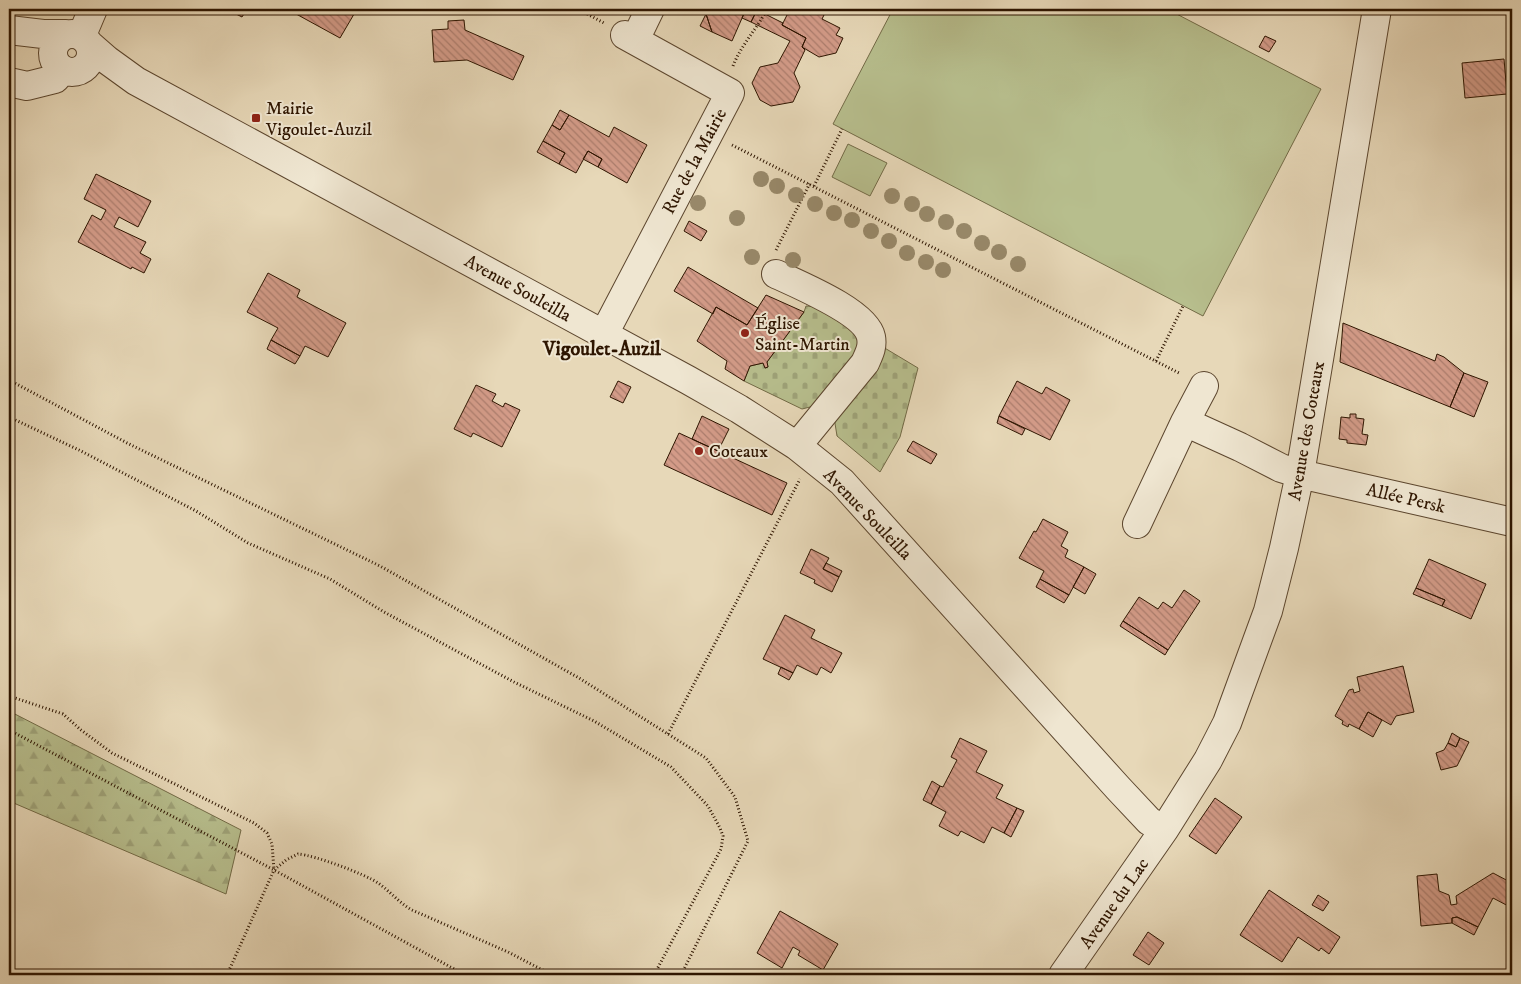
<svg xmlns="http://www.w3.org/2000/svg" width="1521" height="984" font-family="'IM FELL DW Pica',serif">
<defs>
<pattern id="forest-firs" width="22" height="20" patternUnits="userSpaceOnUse" patternTransform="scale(1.25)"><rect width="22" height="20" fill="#b7be8d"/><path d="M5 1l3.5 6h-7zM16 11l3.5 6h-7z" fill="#9ea278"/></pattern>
<pattern id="cemetery-stones" width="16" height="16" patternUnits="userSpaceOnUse" patternTransform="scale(1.25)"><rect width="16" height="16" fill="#b7be8d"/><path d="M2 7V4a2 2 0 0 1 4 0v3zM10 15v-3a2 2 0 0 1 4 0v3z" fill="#9ea278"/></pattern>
<pattern id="building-back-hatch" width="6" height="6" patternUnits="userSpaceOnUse" patternTransform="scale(1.25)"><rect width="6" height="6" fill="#d39b88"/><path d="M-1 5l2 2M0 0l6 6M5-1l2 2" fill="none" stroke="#ac7d6d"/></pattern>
</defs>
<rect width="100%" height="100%" fill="#e7d8b8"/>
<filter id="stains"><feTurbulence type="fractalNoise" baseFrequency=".004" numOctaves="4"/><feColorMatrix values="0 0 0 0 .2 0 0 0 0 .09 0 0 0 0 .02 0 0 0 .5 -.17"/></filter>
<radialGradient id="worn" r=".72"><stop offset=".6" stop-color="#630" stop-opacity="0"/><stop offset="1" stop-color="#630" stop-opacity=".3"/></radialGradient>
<path fill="url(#forest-firs)" stroke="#726a46" d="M 9,711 L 241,830 L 226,894 L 9,801 Z"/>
<path fill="url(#cemetery-stones)" stroke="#726a46" d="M 806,306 L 821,307 L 854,329 L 862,346 L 822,404 L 802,409 L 744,381 L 750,366 L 763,363 L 765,368 L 768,367 L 767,362 L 804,312 Z
M 883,347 L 918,368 L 900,437 L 880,472 L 837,436 L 834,417 Z"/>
<path fill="#b7be8d" stroke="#726a46" d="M 893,9 L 1167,9 L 1321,89 L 1203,316 L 833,124 Z
M 848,144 L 887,163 L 870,196 L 832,177 Z"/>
<path fill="url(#building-back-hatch)" stroke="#2e1500" d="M 226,9 L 247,9 L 242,17 Z
M 287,9 L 357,9 L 340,38 Z
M 708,9 L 746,9 L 732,41 L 712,32 L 706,14 Z
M 746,9 L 757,10 L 751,22 L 742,18 Z
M 790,9 L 827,9 L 822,19 L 840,28 L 836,35 L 843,38 L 836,53 L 819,57 L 802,47 L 806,38 L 782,25 Z
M 757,10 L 783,23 L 782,25 L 806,38 L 802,47 L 805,50 L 794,73 L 800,87 L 793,102 L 771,106 L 760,100 L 752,83 L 760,67 L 778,63 L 790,41 L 751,22 Z
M 706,14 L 712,32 L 700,26 Z
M 464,20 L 465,30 L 524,56 L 513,80 L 467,60 L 434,62 L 432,30 L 448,29 L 448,21 Z
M 1265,36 L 1276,41 L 1269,52 L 1259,47 Z
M 1504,59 L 1507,94 L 1465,98 L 1462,63 Z
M 560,110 L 569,115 L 560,130 L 552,125 Z
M 569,115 L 609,137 L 614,127 L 647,145 L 627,183 L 598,167 L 602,159 L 588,151 L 576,173 L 559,164 L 565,153 L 543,141 L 552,125 L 560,130 Z
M 543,141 L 565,153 L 559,164 L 537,152 Z
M 588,151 L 602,159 L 598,167 L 583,159 Z
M 96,174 L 151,201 L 138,227 L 119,217 L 114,227 L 146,242 L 140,253 L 151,259 L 144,273 L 132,267 L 131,269 L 78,242 L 92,215 L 101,220 L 106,210 L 84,199 Z
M 689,221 L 707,231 L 701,241 L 684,231 Z
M 688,267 L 758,308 L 747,325 L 716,307 L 713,314 L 674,291 Z
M 268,273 L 300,290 L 297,297 L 346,323 L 328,357 L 305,346 L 300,356 L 271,340 L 278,328 L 247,312 Z
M 766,295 L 804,312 L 767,362 L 768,367 L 765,368 L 763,363 L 750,366 L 744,381 L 725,369 L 727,361 L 697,341 L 716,307 L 747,325 Z
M 1343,323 L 1435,361 L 1437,354 L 1444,357 L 1464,373 L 1450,407 L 1340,362 Z
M 271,340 L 300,356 L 295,364 L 267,349 Z
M 1464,373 L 1488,382 L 1474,417 L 1450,407 Z
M 618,381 L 631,387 L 623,403 L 610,397 Z
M 1017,381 L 1042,394 L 1046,387 L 1070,400 L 1050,440 L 999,416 Z
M 476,385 L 496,394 L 492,401 L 503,407 L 505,403 L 520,410 L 502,447 L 473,433 L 471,437 L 454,429 Z
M 1350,414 L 1356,414 L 1356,418 L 1364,419 L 1362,434 L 1368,435 L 1366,445 L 1347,443 L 1347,440 L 1339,439 L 1341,417 L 1350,418 Z
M 702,416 L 729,429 L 718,451 L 692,439 Z
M 999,416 L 1025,429 L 1022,435 L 997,423 Z
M 679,433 L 787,483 L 772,515 L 664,465 Z
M 913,441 L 937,454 L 931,464 L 907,451 Z
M 1043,519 L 1068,532 L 1061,546 L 1068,550 L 1065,557 L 1084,567 L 1069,595 L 1040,579 L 1044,571 L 1019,558 L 1034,531 L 1036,532 Z
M 811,549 L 829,558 L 823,569 L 839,577 L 832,592 L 814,583 L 815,580 L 800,573 Z
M 1429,559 L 1486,584 L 1471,619 L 1442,606 L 1445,600 L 1416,588 Z
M 826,563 L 842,571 L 839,577 L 823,569 Z
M 1084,567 L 1096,574 L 1085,594 L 1073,587 Z
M 1040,579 L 1069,595 L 1064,603 L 1036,587 Z
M 1416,588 L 1445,600 L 1442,606 L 1413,594 Z
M 1184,590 L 1200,601 L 1168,650 L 1123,621 L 1139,597 L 1158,609 L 1163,602 L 1172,608 Z
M 785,615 L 815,630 L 811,638 L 842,653 L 831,673 L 821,667 L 817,675 L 797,665 L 793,673 L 763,659 Z
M 1123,621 L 1168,650 L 1165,655 L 1120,626 Z
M 1403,666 L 1414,712 L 1396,716 L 1391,725 L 1368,712 L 1359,729 L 1349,724 L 1348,727 L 1342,724 L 1343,721 L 1335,716 L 1349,690 L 1353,689 L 1354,693 L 1360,691 L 1357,677 Z
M 781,667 L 793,673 L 789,680 L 778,674 Z
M 1368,712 L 1382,720 L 1373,737 L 1359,729 Z
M 1452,733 L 1460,738 L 1456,747 L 1448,743 Z
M 960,738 L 987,751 L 976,772 L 1003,785 L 996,798 L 1017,808 L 1004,833 L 992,827 L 984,843 L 961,831 L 958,836 L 939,826 L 946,812 L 931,804 L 940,786 L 943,787 L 957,760 L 951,757 Z
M 1460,738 L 1469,742 L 1457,766 L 1441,770 L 1436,753 L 1444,750 L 1448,743 L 1456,747 Z
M 932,781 L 940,786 L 931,804 L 923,800 Z
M 1215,798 L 1242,817 L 1216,854 L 1189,836 Z
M 1017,808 L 1024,811 L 1011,837 L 1004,833 Z
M 1493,873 L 1512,883 L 1512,908 L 1493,898 L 1478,927 L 1457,917 L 1452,918 L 1452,923 L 1421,926 L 1417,876 L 1437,874 L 1439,891 L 1449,895 L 1451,905 L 1457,904 L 1456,896 Z
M 1269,890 L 1340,937 L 1329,954 L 1321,948 L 1319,951 L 1298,937 L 1282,962 L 1240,935 Z
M 1318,895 L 1329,902 L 1323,911 L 1312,905 Z
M 780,911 L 838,944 L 823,970 L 798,955 L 800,951 L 793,947 L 782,968 L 757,953 Z
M 1457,917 L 1478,927 L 1474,935 L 1452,923 L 1452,918 Z
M 1148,932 L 1164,943 L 1149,965 L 1133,955 Z"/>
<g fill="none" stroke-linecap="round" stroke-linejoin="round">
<g stroke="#5c462e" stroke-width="30">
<path id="minor" d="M 9,30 L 43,34 L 66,34
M53 53a19 19 0 1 1 38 0a19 19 0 1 1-38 0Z
M 82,35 L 93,9
M 635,40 L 650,9
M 91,46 L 107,60 L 136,81 L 688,380 L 739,409 L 797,446 L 842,482 L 1118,788 L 1149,821 L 1164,830
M 9,82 L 27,86 L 55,79 L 63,70
M 776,274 C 799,285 866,312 871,337 C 873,347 869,354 865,363 L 797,446
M 604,334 L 730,93 L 625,35
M 1185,422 L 1204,386
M 1137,524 L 1185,422 L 1240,447 L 1281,468 L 1300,474 L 1512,522
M 1063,975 L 1164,830 L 1208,760 L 1227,723 L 1268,611 L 1284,548 L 1300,474 L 1377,9"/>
</g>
<path stroke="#2e1500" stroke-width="3" stroke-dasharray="1 2.5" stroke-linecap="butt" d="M 578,9 L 604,23
M 733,66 C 741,45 757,29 767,9
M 732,145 L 1181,374
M 814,186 L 842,129
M 776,250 L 810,183
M 1156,361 L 1183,306
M 9,380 L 129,444 L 380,566 L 579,678 L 706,758 L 735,797 L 748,841 L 681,975
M 9,417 L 79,450 L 196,511 L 248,543 L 330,579 L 384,612 L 514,682 L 594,721 L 671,767 L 708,806 L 720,828 L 723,836 L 721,849 L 654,975
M 9,696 L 63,714 L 81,730 L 112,753 L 254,823 L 267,833 L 272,844 L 274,870
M 9,730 L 274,870 L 465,975
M 668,734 L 800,479
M 227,975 L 274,870 L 286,860 L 298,854 C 314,855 365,874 378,883 C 390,891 399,903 412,910 L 508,952 L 552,975"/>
<use href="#minor" stroke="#efe6d1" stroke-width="28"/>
</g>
<g fill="#98896a">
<circle cx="761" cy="179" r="8"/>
<circle cx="777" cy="186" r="8"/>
<circle cx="796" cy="195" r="8"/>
<circle cx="892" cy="196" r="8"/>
<circle cx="698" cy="203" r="8"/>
<circle cx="815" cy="204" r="8"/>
<circle cx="912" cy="204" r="8"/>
<circle cx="834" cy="213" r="8"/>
<circle cx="927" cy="214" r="8"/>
<circle cx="737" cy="218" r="8"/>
<circle cx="852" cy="220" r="8"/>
<circle cx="946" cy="222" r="8"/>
<circle cx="871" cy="231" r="8"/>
<circle cx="964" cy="231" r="8"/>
<circle cx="889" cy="241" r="8"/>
<circle cx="982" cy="243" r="8"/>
<circle cx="999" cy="252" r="8"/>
<circle cx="907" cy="253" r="8"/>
<circle cx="752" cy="257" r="8"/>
<circle cx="793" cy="260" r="8"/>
<circle cx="926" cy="262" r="8"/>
<circle cx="1018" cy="264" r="8"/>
<circle cx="943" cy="270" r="8"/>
</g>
<g fill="#8f2418" stroke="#efe6d1" stroke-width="2">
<rect x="251" y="113" width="10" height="10" rx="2.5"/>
<circle cx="745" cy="333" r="5"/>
<circle cx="699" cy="451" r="5"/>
</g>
<g text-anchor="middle" stroke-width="4" stroke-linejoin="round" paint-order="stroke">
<g font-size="18" fill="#2e1500" stroke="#efe6d1" text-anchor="start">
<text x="266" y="114">Mairie<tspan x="266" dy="21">Vigoulet-Auzil</tspan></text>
<text x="755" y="329">Église<tspan x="755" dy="21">Saint-Martin</tspan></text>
<text x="709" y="457">Coteaux</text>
</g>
<g font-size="18" fill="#2e1500" stroke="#efe6d1">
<text transform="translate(694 161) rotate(-62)" y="6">Rue de la Mairie</text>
<text transform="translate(518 288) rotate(29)" y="6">Avenue Souleilla</text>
<text transform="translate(1306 431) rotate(-80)" y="6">Avenue des Coteaux</text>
<text transform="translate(1406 498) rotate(13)" y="6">Allée Persk</text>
<text transform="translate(868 514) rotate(46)" y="6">Avenue Souleilla</text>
<text transform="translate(1114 903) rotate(-55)" y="6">Avenue du Lac</text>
</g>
<g font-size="20" font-weight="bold" fill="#2e1500" stroke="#efe6d1">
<text x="602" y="355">Vigoulet-Auzil</text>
</g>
</g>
<rect width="1521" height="984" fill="none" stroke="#e7d8b8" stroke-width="30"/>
<rect x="10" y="10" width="1501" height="964" fill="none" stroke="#2e1500" stroke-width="2.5"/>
<rect x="15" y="15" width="1491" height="954" fill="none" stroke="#2e1500"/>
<rect width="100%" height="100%" filter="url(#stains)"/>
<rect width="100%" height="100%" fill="url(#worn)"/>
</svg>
